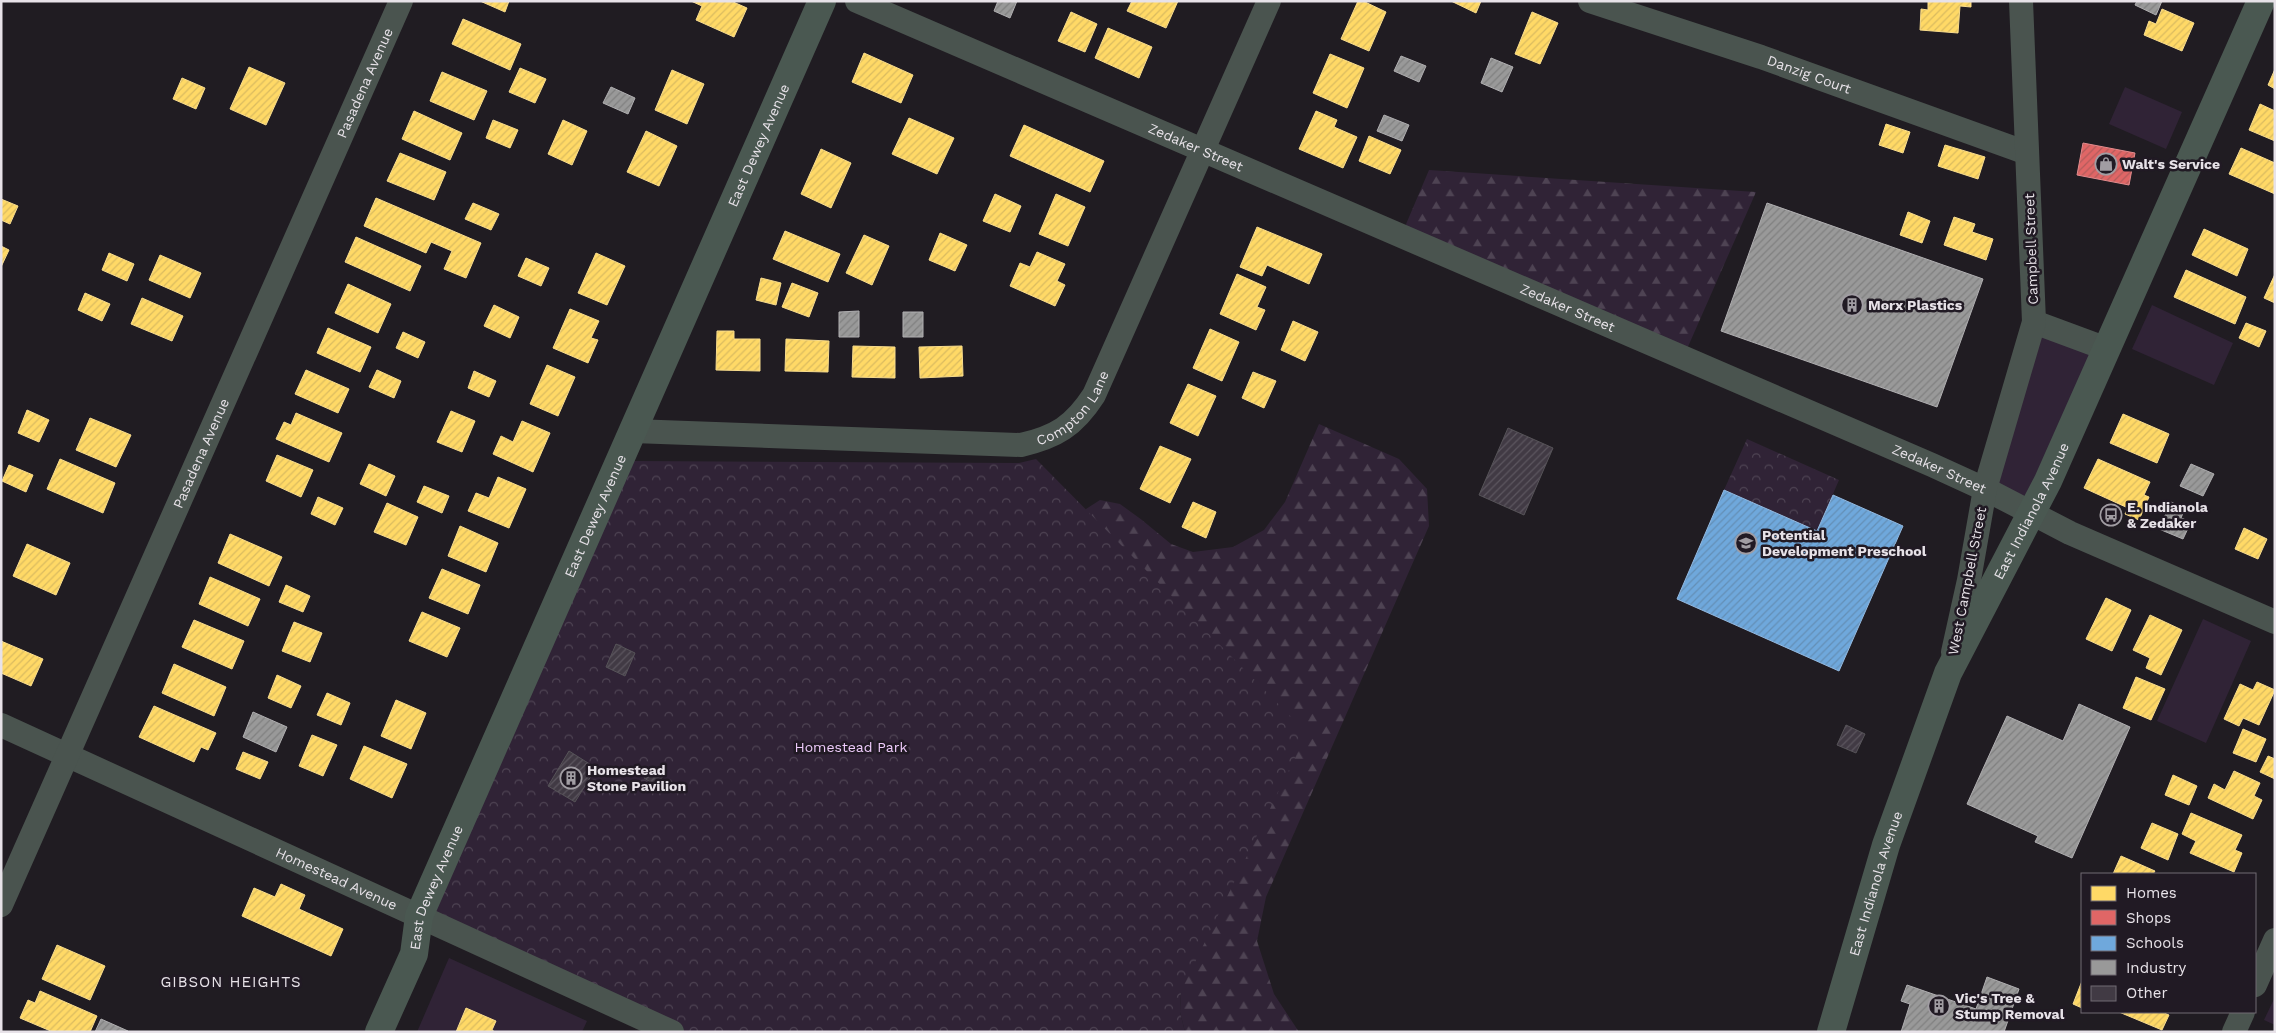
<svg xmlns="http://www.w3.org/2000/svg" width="2276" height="1033" font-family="'Work Sans',sans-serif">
<defs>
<pattern id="forest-firs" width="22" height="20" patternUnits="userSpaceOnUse" patternTransform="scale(1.25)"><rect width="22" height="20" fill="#302336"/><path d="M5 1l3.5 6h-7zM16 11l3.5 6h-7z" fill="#4e4353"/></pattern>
<pattern id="park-crowns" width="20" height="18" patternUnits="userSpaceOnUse" patternTransform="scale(1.25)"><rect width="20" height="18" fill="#302336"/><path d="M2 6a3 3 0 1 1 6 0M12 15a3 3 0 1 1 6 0" fill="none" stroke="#4e4353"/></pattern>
<pattern id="homes-hatch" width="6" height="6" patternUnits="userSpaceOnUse" patternTransform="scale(1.25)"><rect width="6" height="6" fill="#ffd966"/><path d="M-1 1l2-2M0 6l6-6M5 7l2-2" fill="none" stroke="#dabb60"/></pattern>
<pattern id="shops-hatch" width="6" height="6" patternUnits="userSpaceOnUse" patternTransform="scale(1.25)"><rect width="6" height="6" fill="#e06666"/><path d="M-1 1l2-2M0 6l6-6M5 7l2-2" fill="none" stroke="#b25c5c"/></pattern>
<pattern id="schools-hatch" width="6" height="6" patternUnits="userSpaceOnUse" patternTransform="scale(1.25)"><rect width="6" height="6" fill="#6fa8dc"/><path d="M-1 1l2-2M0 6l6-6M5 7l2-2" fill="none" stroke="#648fb6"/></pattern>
<pattern id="industry-hatch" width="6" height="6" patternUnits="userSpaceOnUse" patternTransform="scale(1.25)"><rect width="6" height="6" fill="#999"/><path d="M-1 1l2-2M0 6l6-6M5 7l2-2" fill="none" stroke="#808080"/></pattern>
<pattern id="building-hatch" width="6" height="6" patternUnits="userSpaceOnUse" patternTransform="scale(1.25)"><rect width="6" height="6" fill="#413a44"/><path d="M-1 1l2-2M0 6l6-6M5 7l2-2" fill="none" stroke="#5c565f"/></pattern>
</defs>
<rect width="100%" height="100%" fill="#201c22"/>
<path fill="#302336" d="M 2125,87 L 2182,112 L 2166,149 L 2109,124 Z
M 2152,305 L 2233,343 L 2214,385 L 2132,349 Z
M 2034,322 L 2107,349 L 2031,514 L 1991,492 Z
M 2203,619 L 2251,641 L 2206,743 L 2157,721 Z
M 449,958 L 587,1021 L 582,1032 L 495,1032 L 492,1030 L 496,1021 L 467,1008 L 456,1032 L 417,1032 Z
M 2275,997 L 2275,1025 L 2264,1020 Z"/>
<path fill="url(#forest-firs)" d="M 1429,170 L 1756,192 L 1683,358 L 1401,236 Z
M 1319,424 L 1399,459 L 1427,489 L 1429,526 L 1266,897 L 1257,941 L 1274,994 L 1299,1032 L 1185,1032 L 1180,1012 L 1181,991 L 1075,528 L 1086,509 L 1100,500 L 1120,504 L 1142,520 L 1171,544 L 1193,552 L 1233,547 L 1264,530 L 1285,502 Z"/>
<path fill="url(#park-crowns)" d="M 1747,439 L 1839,480 L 1817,531 L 1724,490 Z
M 1036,459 L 1307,733 L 1181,991 L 1180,1012 L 1185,1032 L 672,1032 L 419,916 L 630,461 L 1019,463 Z"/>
<path fill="url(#homes-hatch)" stroke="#f8dc8d" d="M 480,1 L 509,1 L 505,12 Z
M 691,1 L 731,1 L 747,8 L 734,37 L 696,20 L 702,6 Z
M 1132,1 L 1178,1 L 1166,28 L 1127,11 Z
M 1358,1 L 1363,1 L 1386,12 L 1369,51 L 1341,39 Z
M 1451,1 L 1481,1 L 1476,13 Z
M 1928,1 L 1971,1 L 1971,7 L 1960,6 L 1958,33 L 1920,30 L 1921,9 L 1928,10 Z
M 2162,9 L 2194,23 L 2182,51 L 2144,35 L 2149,21 L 2156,24 Z
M 1071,12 L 1097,24 L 1085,52 L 1058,41 Z
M 1532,12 L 1558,23 L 1540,64 L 1515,54 Z
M 463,19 L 521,44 L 510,70 L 452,44 Z
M 1108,28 L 1152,47 L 1139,78 L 1095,58 Z
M 864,53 L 913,75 L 901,103 L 852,82 Z
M 1330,54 L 1364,68 L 1347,108 L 1313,93 Z
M 249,67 L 285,83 L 266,125 L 230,109 Z
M 520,68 L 546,79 L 535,103 L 509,92 Z
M 2275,69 L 2275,89 L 2268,85 Z
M 672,70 L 704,84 L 687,124 L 655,110 Z
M 442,72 L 487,91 L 474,120 L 430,101 Z
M 182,78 L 205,88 L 196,109 L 173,99 Z
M 2260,104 L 2275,111 L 2275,141 L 2249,130 Z
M 414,111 L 462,133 L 450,160 L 402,139 Z
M 1316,111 L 1337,120 L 1334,127 L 1357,137 L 1343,168 L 1299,149 Z
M 909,118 L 954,138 L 937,174 L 892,154 Z
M 493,120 L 518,130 L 510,148 L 486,138 Z
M 563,120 L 587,131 L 572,165 L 548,154 Z
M 1886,124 L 1910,132 L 1903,153 L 1879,145 Z
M 1024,125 L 1104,161 L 1090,192 L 1010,156 Z
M 646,131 L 677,146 L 659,186 L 627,172 Z
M 1369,136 L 1401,150 L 1390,174 L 1359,161 Z
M 1945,145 L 1985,157 L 1978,179 L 1938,166 Z
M 2241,148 L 2275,163 L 2275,194 L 2229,174 Z
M 821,149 L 851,163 L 831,208 L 801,194 Z
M 400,153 L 446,172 L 434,200 L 387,181 Z
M 995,194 L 1021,206 L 1010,232 L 983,221 Z
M 1056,194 L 1085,207 L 1068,246 L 1039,234 Z
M 376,198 L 481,243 L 466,278 L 444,269 L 452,251 L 431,242 L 426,253 L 364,226 Z
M 1,199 L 18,206 L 10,224 L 1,220 Z
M 473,203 L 499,214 L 491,230 L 465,219 Z
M 1908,212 L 1930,221 L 1922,243 L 1900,235 Z
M 1954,217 L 1975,224 L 1972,232 L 1993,239 L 1986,260 L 1944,245 Z
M 1257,227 L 1322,254 L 1309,284 L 1267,265 L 1262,276 L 1240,267 Z
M 2204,229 L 2248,249 L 2237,276 L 2192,255 Z
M 785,231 L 840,254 L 828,282 L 773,259 Z
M 940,233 L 967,245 L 955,271 L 929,260 Z
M 864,235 L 889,246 L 872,285 L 846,273 Z
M 356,237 L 421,266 L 410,291 L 345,262 Z
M 1,246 L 9,250 L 1,267 Z
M 1037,252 L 1065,264 L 1057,281 L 1065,285 L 1055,306 L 1010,286 L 1020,263 L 1030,267 Z
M 109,253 L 134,264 L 127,281 L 102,270 Z
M 596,253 L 625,266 L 607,305 L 578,293 Z
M 160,255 L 201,273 L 190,298 L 149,280 Z
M 526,258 L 549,268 L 541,286 L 518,276 Z
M 2186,270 L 2246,297 L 2235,324 L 2174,297 Z
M 1237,274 L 1266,287 L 1257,307 L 1265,310 L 1256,330 L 1220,314 Z
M 2275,274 L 2275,303 L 2264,298 Z
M 761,278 L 781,283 L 776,305 L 756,300 Z
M 792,283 L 818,293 L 809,317 L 782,307 Z
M 348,284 L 391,304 L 378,333 L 335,313 Z
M 85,293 L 110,304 L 102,321 L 78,310 Z
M 142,298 L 183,316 L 172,341 L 131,324 Z
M 494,305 L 519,317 L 510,338 L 484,326 Z
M 570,309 L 599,321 L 591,338 L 598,340 L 588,363 L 553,348 Z
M 1293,321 L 1318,332 L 1305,361 L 1281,350 Z
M 2246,323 L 2266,331 L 2259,347 L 2239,338 Z
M 328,328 L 371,347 L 360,372 L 317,353 Z
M 1210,329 L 1239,342 L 1222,381 L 1193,368 Z
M 717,331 L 734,331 L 734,339 L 760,339 L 760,371 L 716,370 Z
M 403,332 L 425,342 L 418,358 L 396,348 Z
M 786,339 L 829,341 L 828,372 L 785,371 Z
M 853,346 L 895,347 L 895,378 L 852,377 Z
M 962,346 L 963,376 L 920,378 L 919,347 Z
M 547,365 L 575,377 L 558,416 L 530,404 Z
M 306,370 L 349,389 L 338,413 L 295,394 Z
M 377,370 L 401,381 L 394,398 L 369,387 Z
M 474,371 L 496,381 L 489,397 L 468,388 Z
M 1253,372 L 1276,381 L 1264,408 L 1242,398 Z
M 1188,384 L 1216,396 L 1198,436 L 1170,423 Z
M 27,410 L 49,420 L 39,442 L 18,433 Z
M 451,411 L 475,421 L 462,452 L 437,442 Z
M 296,413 L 342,433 L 329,462 L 276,439 L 284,422 L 291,425 Z
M 2123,414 L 2169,434 L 2157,463 L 2110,443 Z
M 90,418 L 131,435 L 116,467 L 76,450 Z
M 522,421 L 550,433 L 533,472 L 493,454 L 501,436 L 513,442 Z
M 1160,446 L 1191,459 L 1170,503 L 1140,489 Z
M 277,455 L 313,470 L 301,497 L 266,481 Z
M 60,459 L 115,483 L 103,513 L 47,489 Z
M 2098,459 L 2150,482 L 2144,495 L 2149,497 L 2139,520 L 2125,514 L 2128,508 L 2084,488 Z
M 369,464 L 395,476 L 386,496 L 360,484 Z
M 9,465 L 33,475 L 26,492 L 2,481 Z
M 498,477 L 526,489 L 509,528 L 468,511 L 476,493 L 489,498 Z
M 424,486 L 449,496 L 442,513 L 417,502 Z
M 318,497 L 343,508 L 335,525 L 311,514 Z
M 1193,502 L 1216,512 L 1206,538 L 1182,527 Z
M 387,503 L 418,517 L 406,545 L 374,532 Z
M 460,526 L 498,543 L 486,572 L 448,556 Z
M 2244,528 L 2267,539 L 2258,559 L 2235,549 Z
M 230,534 L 282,557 L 269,586 L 218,563 Z
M 27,544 L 70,563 L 56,595 L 13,576 Z
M 442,569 L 480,585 L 468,614 L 429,598 Z
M 210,577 L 260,599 L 248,626 L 199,604 Z
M 286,585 L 310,596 L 303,612 L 279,602 Z
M 2106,598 L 2131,610 L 2112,651 L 2086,639 Z
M 422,612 L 460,628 L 447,657 L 409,641 Z
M 2150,615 L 2182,630 L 2161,675 L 2146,668 L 2150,658 L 2133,650 Z
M 194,620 L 244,641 L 232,669 L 182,647 Z
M 294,622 L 322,633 L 310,662 L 282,651 Z
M 1,641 L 43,659 L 31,686 L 1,673 Z
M 174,664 L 226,687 L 214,716 L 162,693 Z
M 277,675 L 301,686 L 291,708 L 268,698 Z
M 2136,677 L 2165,689 L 2151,720 L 2123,708 Z
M 2257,682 L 2275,690 L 2259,725 L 2243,718 L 2239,726 L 2224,719 L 2240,684 L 2253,690 Z
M 327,693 L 350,703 L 341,725 L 317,715 Z
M 396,700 L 426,713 L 411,749 L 381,736 Z
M 154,706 L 216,733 L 208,750 L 201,747 L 194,762 L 139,737 Z
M 2243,729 L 2266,739 L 2256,762 L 2233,753 Z
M 312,735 L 337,745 L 323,776 L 299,766 Z
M 364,746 L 407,764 L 392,798 L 350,779 Z
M 243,752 L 268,762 L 260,779 L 236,769 Z
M 2268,756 L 2275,759 L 2275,779 L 2260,772 Z
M 2234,771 L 2260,783 L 2254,796 L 2262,800 L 2253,819 L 2208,798 L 2214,784 L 2225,790 Z
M 2173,775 L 2197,786 L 2189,805 L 2165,795 Z
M 2191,813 L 2242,835 L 2235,850 L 2242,853 L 2234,872 L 2190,853 L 2196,841 L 2182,834 Z
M 2152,823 L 2178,834 L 2168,860 L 2141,848 Z
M 2121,856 L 2155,871 L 2153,874 L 2113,874 Z
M 281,884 L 305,895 L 299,909 L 343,929 L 331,956 L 242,916 L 254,888 L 275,897 Z
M 57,945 L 105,966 L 90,1000 L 42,979 Z
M 2082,981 L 2082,1008 L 2073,1004 Z
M 40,991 L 97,1016 L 90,1032 L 53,1032 L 20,1018 L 28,1000 L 35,1003 Z
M 466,1008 L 496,1021 L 492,1030 L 495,1032 L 456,1032 Z
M 2119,1012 L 2162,1012 L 2169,1015 L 2162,1030 Z"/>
<path fill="url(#shops-hatch)" stroke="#e28b8d" d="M 2083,143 L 2135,153 L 2129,185 L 2077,175 Z"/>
<path fill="url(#schools-hatch)" stroke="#93b9e0" d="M 1724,490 L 1817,531 L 1833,495 L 1903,526 L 1839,671 L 1677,599 Z"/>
<path fill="url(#industry-hatch)" stroke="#b0afb1" d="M 998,1 L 1017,1 L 1010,18 L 994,11 Z
M 2137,1 L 2162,1 L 2156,15 L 2135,5 Z
M 1401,56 L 1426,66 L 1419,82 L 1394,71 Z
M 1491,58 L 1513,67 L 1502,92 L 1481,83 Z
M 611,87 L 635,98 L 628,114 L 603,103 Z
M 1384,115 L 1409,125 L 1402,141 L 1377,131 Z
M 1767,203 L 1983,279 L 1937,407 L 1721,331 Z
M 859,311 L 859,337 L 839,337 L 839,312 Z
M 903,312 L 923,312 L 923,337 L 903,337 Z
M 2191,464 L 2214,474 L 2203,496 L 2180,486 Z
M 2171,502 L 2185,508 L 2181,518 L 2191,522 L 2183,539 L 2159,529 Z
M 2079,704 L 2130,727 L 2072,858 L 2035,842 L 2038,836 L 1967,804 L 2007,716 L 2063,741 Z
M 253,712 L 287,727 L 276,752 L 243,737 Z
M 1987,977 L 2019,989 L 2004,1032 L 1901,1032 L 1910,1004 L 1901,1001 L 1907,985 L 1976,1009 Z
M 101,1019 L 128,1031 L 127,1032 L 95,1032 Z"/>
<path fill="url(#building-hatch)" stroke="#565358" d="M 1508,428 L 1553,448 L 1524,515 L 1479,495 Z
M 616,644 L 635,653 L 625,676 L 606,667 Z
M 1846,725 L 1865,734 L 1856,753 L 1837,745 Z
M 569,751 L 596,768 L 575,802 L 548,786 Z
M 650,768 L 663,776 L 657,786 L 644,778 Z"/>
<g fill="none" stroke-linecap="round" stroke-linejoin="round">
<g stroke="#4a544f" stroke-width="24">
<path id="s1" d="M 857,1 L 1932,465 L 1991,492 L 2070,533 L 2275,622"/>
<path id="s2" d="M 1590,1 L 1761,57 L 2027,153"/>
<path d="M 2034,322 L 2107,349"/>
<path id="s3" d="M 633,431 L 1021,445 C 1056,437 1074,426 1094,395 L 1269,1"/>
<path d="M 1953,652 L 1969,580 L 1985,489 L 2034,322 L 2021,1"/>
<path id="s4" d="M 1,725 L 672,1032"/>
<path id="s5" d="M 1,905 L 401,1"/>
<path d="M 2255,985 L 2275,940"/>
<path d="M 2234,1032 L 2243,1012"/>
</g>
<g stroke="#4a5851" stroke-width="28">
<path id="s6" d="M 379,1032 L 414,954 L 419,916 L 822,1"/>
<path id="s7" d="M 1831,1032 L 1886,845 L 1948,673 L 2048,481 L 2261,1"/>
</g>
</g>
<defs>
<g id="shop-ring" transform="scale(1.125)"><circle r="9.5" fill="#211a24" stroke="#a19da3" stroke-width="1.5"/><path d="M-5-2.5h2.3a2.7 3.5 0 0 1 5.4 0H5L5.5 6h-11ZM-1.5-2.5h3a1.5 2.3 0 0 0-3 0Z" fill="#a19da3"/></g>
<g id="building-ring" transform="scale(1.125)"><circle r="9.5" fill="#211a24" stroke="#a19da3" stroke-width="1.5"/><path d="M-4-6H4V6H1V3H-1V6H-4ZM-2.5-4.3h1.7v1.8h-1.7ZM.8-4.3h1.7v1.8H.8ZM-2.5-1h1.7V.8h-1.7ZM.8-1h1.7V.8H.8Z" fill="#a19da3"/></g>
<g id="bus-ring" transform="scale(1.125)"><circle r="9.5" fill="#211a24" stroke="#a19da3" stroke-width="1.5"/><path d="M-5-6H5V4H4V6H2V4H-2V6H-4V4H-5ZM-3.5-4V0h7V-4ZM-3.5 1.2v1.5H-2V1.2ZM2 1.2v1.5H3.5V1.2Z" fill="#a19da3"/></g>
<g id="school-ring" transform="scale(1.125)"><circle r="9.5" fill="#211a24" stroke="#a19da3" stroke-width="1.5"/><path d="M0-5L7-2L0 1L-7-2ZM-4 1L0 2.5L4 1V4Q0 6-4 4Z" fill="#a19da3"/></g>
</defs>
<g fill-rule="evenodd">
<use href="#shop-ring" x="2106" y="164"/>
<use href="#building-ring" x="1852" y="305"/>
<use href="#bus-ring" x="2111" y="515"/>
<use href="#school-ring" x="1746" y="543"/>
<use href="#building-ring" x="571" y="778"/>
<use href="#building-ring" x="1939" y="1006"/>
</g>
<g text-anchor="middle" stroke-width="5" stroke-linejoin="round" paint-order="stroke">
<g font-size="14" fill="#e7e2e8" stroke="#211a24">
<text dy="5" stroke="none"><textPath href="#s2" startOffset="231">Danzig Court</textPath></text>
<text dy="5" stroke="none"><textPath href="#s5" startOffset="899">Pasadena Avenue</textPath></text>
<text dy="5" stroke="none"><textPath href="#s6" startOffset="966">East Dewey Avenue</textPath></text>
<text dy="5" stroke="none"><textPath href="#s1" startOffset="369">Zedaker Street</textPath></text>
<text transform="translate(2031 249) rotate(-92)" y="5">Campbell Street</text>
<text dy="5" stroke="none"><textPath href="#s1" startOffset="774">Zedaker Street</textPath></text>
<text dy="5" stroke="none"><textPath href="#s3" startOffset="455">Compton Lane</textPath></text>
<text dy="5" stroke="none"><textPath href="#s5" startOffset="494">Pasadena Avenue</textPath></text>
<text dy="5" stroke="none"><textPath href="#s1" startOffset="1179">Zedaker Street</textPath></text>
<text dy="5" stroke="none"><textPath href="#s7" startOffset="560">East Indianola Avenue</textPath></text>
<text dy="5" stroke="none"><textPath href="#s6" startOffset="561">East Dewey Avenue</textPath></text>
<text transform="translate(1967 581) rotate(-79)" y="5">West Campbell Street</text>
<text dy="5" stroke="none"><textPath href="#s4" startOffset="369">Homestead Avenue</textPath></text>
<text dy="5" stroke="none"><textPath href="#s7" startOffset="155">East Indianola Avenue</textPath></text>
<text dy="5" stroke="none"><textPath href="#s6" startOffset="156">East Dewey Avenue</textPath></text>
</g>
<g font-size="14" font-weight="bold" fill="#e7e2e8" stroke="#211a24" text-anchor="start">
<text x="2122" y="169">Walt's Service</text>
<text x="1868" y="310">Morx Plastics</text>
<text x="2127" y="512">E. Indianola<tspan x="2127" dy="16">&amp; Zedaker</tspan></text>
<text x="1762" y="540">Potential<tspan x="1762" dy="16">Development Preschool</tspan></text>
<text x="587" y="775">Homestead<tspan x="587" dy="16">Stone Pavilion</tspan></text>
<text x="1955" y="1003">Vic's Tree &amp;<tspan x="1955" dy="16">Stump Removal</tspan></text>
</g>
<g font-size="14" fill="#eecbfb" stroke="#211a24">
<text x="851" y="752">Homestead Park</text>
</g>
<g font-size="15" letter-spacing="1" fill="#e7e2e8" stroke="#211a24">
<text x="231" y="987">GIBSON HEIGHTS</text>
</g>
</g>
<rect width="2276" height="1033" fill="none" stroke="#e7e2e8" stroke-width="5"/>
<rect x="2081" y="873" width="175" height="140" fill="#211a24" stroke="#706a72"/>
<rect x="2091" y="886" width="25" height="15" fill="#ffd966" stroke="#706a72"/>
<text x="2126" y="898" font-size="15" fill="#e7e2e8">Homes</text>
<rect x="2091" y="910" width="25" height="15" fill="#e06666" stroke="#706a72"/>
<text x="2126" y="923" font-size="15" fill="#e7e2e8">Shops</text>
<rect x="2091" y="936" width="25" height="15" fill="#6fa8dc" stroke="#706a72"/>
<text x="2126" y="948" font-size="15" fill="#e7e2e8">Schools</text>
<rect x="2091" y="960" width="25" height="15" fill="#999999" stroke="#706a72"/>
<text x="2126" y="973" font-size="15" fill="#e7e2e8">Industry</text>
<rect x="2091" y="986" width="25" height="15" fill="#413a44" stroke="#706a72"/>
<text x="2126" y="998" font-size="15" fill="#e7e2e8">Other</text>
</svg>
